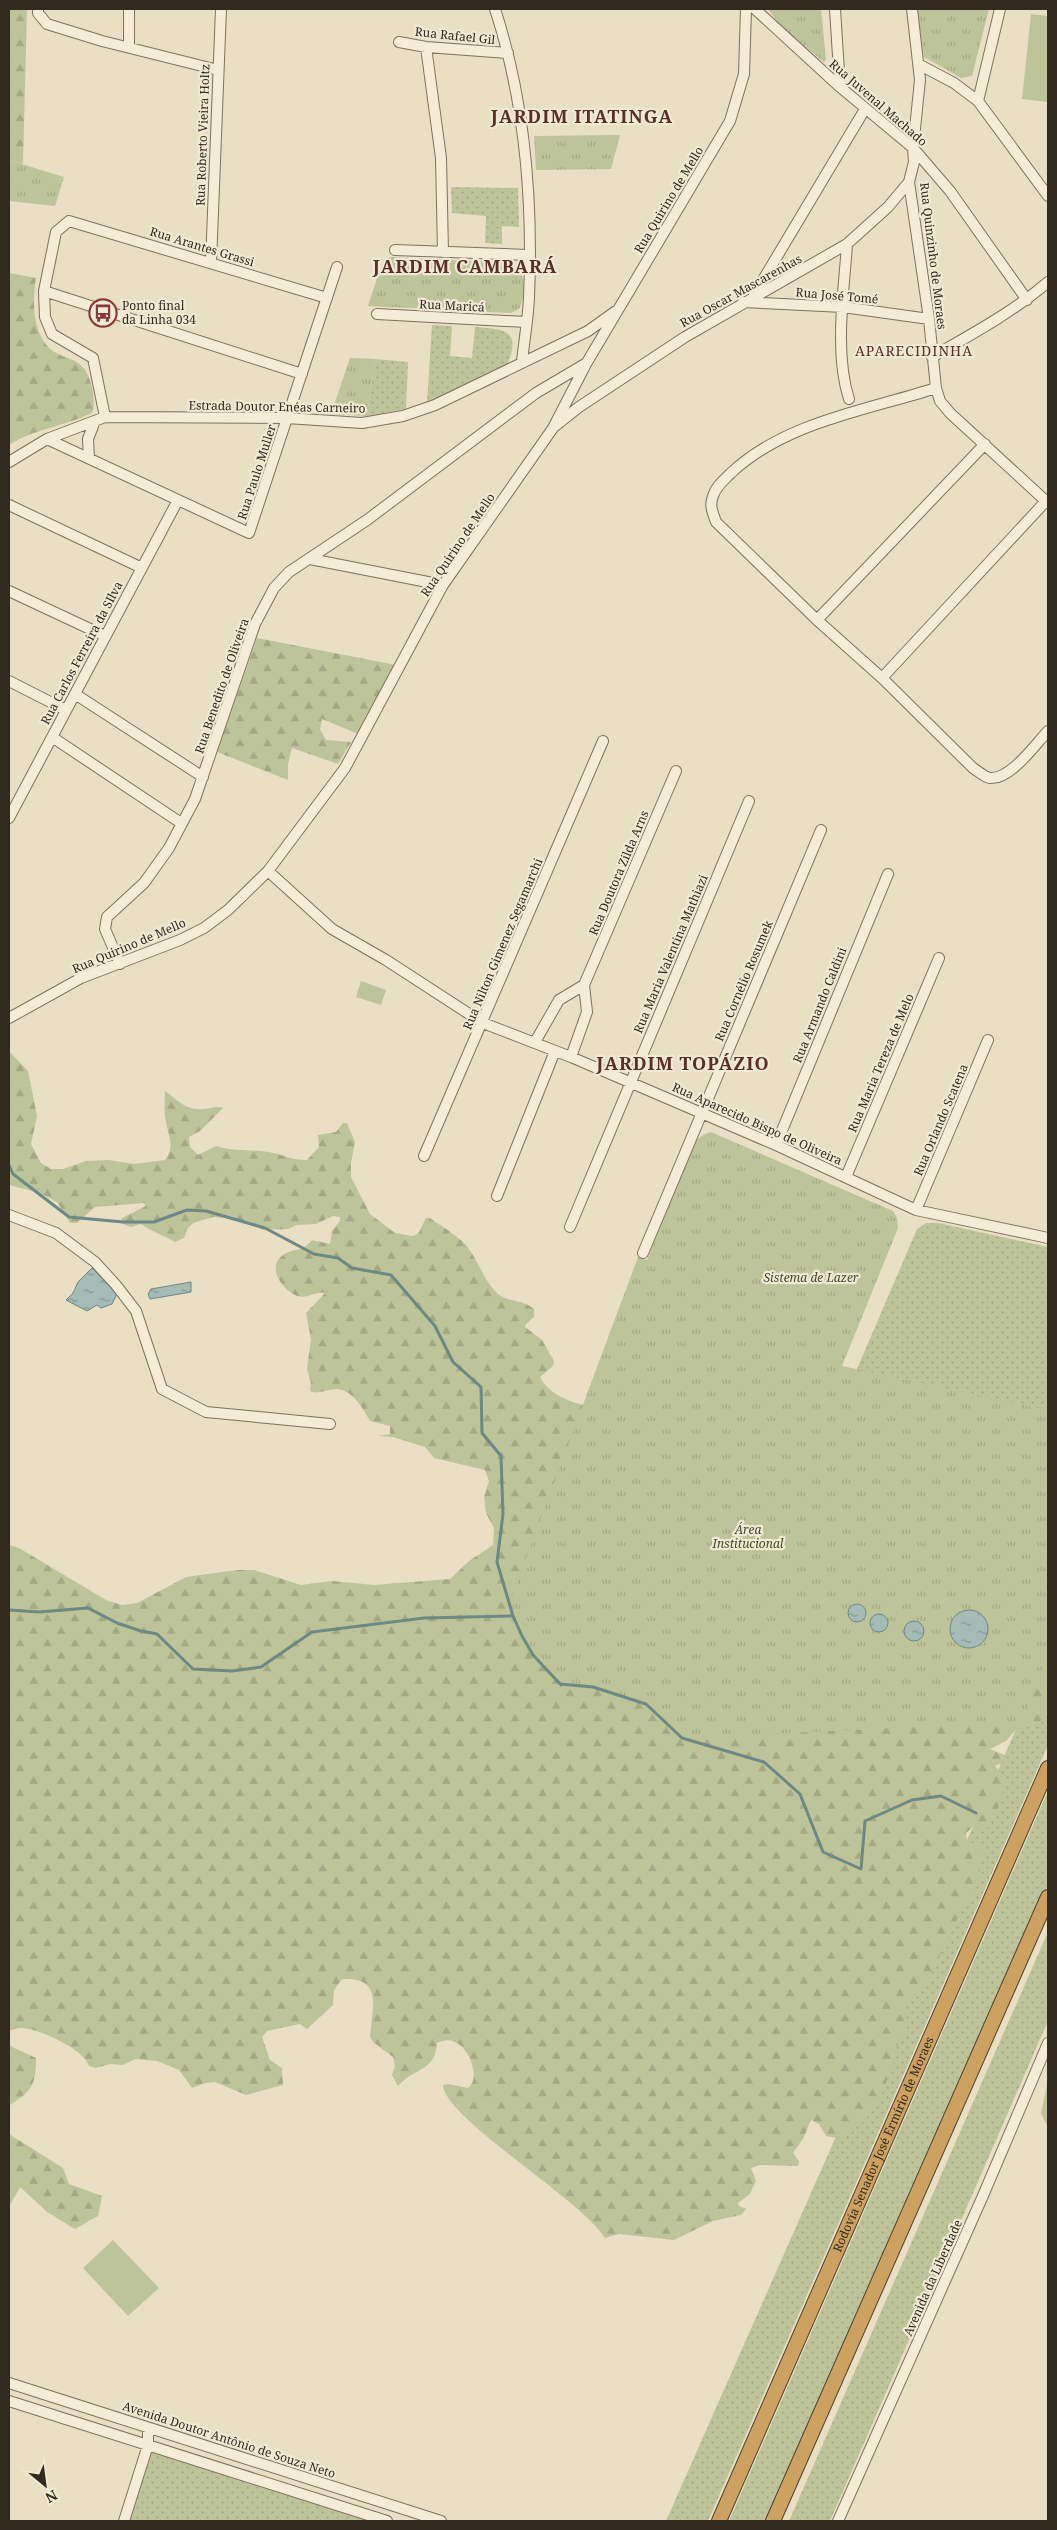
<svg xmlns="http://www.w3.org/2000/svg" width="1057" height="2530" font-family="'Noto Serif',serif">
<defs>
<pattern id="grass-dots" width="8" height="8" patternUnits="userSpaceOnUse" patternTransform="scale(1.25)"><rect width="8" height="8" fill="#bec49a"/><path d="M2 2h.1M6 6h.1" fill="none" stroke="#a4a884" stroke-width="1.8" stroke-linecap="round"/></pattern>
<pattern id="forest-firs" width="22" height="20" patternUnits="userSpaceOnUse" patternTransform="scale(1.25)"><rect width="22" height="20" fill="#bec49a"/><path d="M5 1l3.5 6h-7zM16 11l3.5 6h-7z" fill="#a4a884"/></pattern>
<pattern id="park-tufts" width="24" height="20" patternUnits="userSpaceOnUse" patternTransform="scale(1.25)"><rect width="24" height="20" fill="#bec49a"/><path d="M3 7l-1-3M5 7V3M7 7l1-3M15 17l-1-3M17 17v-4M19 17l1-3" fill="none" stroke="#a4a884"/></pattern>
<pattern id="water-ripples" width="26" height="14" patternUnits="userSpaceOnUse" patternTransform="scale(1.25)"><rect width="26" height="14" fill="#a5bcb6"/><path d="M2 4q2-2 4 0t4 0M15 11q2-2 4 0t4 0" fill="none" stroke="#879993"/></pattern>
</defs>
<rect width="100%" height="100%" fill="#e8dfc4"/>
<path fill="url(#grass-dots)" d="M 451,187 L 518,188 L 519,227 L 502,226 L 502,244 L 485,243 L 486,216 L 452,213 Z
M 432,325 L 452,326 L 450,356 L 472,358 L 475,327 C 505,329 522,330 507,365 L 427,403 Z
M 375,359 L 408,362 L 406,409 L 367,416 Z
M 926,1223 L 938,1223 L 1048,1247 L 1048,1504 L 857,1369 L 917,1229 Z
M 1048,1657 L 1048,1745 L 708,2521 L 666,2521 Z
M 1048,1791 L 1048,1885 L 769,2521 L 729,2521 Z
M 1048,1932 L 1048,2021 L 830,2521 L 789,2521 Z
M 151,2450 L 369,2521 L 130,2521 Z"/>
<path fill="url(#forest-firs)" d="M 9,9 L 27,9 L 23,164 L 9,160 Z
M 9,273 L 36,278 C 32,302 32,335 53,351 C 60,356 71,358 78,363 C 91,371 97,400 92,413 C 65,426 34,429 9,445 Z
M 257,638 L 396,665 L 358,734 L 322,719 L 320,729 L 326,740 L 351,742 L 338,764 L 292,748 L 288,764 L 288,780 L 217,752 Z
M 9,1051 L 28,1071 L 37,1116 L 31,1144 L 41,1163 L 51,1169 L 63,1169 L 86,1161 L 109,1160 L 134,1164 L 165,1160 C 177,1144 166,1132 165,1115 C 164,1107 165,1099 165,1091 C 177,1100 187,1111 203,1109 C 211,1109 215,1105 223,1108 L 200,1131 L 189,1137 L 190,1147 L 198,1155 L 216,1146 C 234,1152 250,1149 268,1152 C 283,1154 289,1160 307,1160 L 319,1147 L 318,1135 L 336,1132 L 343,1123 L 347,1123 L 355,1142 L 351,1163 L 351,1177 L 370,1214 L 395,1233 L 412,1236 L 418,1234 L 426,1218 L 430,1218 C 442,1227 461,1237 469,1249 C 479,1263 484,1280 496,1292 C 507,1303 523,1299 534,1309 L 534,1317 L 526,1324 L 525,1327 L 542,1340 L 554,1361 L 553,1366 L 540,1377 C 551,1399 581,1405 602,1409 L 1046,1656 L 1048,1664 L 1048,1708 L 1040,1721 L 1033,1725 L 1018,1728 L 1006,1741 L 990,1749 L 1005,1755 L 1009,1760 L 995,1766 L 1006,1779 C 1003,1795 995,1819 985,1831 L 973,1827 L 966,1833 L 967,1840 L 984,1849 L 976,1888 L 959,1915 L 930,1976 L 903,2010 L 907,2026 L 898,2043 L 892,2068 L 877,2105 L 863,2122 L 838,2138 L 826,2136 L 819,2124 L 811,2120 L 803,2139 L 793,2153 L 799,2161 L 798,2166 L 760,2165 L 751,2168 L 756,2181 L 750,2194 L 738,2203 L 739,2206 L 746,2209 L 741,2215 L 713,2221 L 674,2240 L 619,2234 L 605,2238 C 580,2198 445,2119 443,2085 L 448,2084 L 468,2088 C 484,2077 464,2028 437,2043 C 435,2072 415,2067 398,2086 L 392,2075 L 395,2066 L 393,2057 L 373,2042 L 370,2037 C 372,2007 384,1977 342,1979 L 334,1990 L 333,2005 L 307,2029 L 300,2024 L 267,2031 L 262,2037 L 270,2060 L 282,2068 L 283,2085 L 246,2095 L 215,2082 L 205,2083 L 192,2088 L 179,2070 L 157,2061 L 135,2059 L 123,2065 L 110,2064 L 96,2068 L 89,2066 C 84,2049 38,2028 21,2028 C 17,2028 12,2030 9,2031 L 9,1545 L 19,1548 L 106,1600 L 122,1605 L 137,1603 L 186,1577 L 237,1570 L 254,1570 L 301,1585 L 332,1581 L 374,1585 L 450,1579 L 469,1561 L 493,1545 L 494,1528 L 486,1513 L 484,1497 L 489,1481 L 485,1470 L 434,1458 L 425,1447 L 393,1437 L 378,1436 L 390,1434 L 390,1426 L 370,1421 C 363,1409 353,1390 337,1389 C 327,1389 319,1395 310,1391 L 311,1383 L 307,1369 L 311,1339 L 306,1313 L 325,1293 C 315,1291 307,1299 298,1296 C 284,1292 266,1268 282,1256 C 292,1247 301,1254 312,1240 L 330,1244 L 332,1231 L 340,1221 L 340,1217 L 333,1216 L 316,1224 L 296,1225 L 289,1229 L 263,1230 L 236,1219 L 213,1217 L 193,1223 L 188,1228 L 184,1238 L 175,1242 C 163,1235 152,1232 141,1224 L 131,1227 L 121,1223 L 122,1218 L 144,1207 L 146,1205 L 144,1203 L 95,1207 L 77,1223 L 70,1223 L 57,1202 L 40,1193 L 9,1185 Z
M 9,2043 L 12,2047 L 36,2058 C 36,2085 32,2091 10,2105 L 9,2110 Z
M 1048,2080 L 1048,2128 L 1041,2113 Z
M 9,2134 L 63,2168 L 69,2184 L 102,2196 L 98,2216 L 75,2229 L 47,2212 L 20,2187 L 9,2207 Z"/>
<path fill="url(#park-tufts)" d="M 768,9 L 821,9 L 826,59 L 824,62 L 781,27 Z
M 917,9 L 989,9 L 972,76 L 961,78 L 924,57 Z
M 620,135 L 611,169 L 536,170 L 534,136 Z
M 9,160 L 64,177 L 55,206 L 9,201 Z
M 388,257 L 508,263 C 527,269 527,292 519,309 L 511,313 L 368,306 L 379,272 L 382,275 L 386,271 Z
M 350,358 L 375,359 L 367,416 L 331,414 Z
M 711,1132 L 893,1211 L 897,1218 L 898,1228 L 842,1366 L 1048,1410 L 1048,1658 L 1022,1722 L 682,1738 L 646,1704 L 593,1687 L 561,1685 C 537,1659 516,1634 511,1598 L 638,1257 L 647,1260 L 690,1150 C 695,1141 700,1135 711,1132 Z"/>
<path fill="#bec49a" d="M 1031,14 L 1048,16 L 1048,102 L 1022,99 Z
M 361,981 L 386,990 L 381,1005 L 356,997 Z
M 113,2240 L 159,2288 L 128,2316 L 83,2268 Z"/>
<path fill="url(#water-ripples)" stroke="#6e8883" d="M 92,1268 L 117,1294 L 112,1304 L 101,1308 L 97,1305 L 87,1311 L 66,1300 L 73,1293 L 78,1282 Z
M 191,1282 L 191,1292 L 150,1299 L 148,1294 L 151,1289 Z
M848 1613a9 9 0 1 1 18 0a9 9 0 1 1-18 0Z
M950 1629a19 19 0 1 1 38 0a19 19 0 1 1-38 0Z
M870 1623a9 9 0 1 1 18 0a9 9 0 1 1-18 0Z
M904 1631a10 10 0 1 1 20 0a10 10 0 1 1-20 0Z"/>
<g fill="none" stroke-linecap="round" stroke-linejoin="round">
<path stroke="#6e8883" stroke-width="3" d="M 9,1165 L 13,1174 L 69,1217 L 123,1222 L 154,1222 L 187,1210 L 206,1211 L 265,1228 L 314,1254 L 338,1258 L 352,1268 L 391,1275 L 435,1326 L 453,1362 L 481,1387 L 482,1433 L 501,1456 L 503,1514 L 497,1562 L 513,1616 L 522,1636 L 533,1655 L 561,1685
M 9,1610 L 39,1612 L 88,1608 L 117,1623 L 141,1631 L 157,1634 L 193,1669 L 232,1671 L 261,1667 L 312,1632 L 424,1618 L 513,1616
M 560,1684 L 593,1687 L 646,1704 L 682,1738 L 764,1762 L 800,1794 L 823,1852 L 861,1869 L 865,1821 L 912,1800 L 941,1796 L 976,1813"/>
<g stroke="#80715d" stroke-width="12">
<path id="minor" d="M 38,9 L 38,13 L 47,24 L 102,41 L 218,70
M 495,9 C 525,101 533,202 529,298 C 528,320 524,341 522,362
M 755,9 L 840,87 L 913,148 L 950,191 L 1027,300
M 835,9 L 840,87
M 912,9 L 920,80 L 913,148 L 914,162 L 909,182 L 929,319 L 936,388 L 940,401 L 950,413 L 1048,503
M 399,42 L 426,47 L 508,53
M 129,47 L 129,9
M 426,47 L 441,158 L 443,252
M 920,65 L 954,83 L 978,101 L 1048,196
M 978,101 L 1000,9
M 847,244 C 844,292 834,352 849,399
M 395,250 L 528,255
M 211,263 L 221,9
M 44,291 L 302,374
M 754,295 L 865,109
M 743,302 L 843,307 L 929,319
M 377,314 L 526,322
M 932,357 C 972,334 1013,312 1048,282
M 936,388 C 868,410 785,422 731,473 C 724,480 716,486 713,496 C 709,506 713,513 716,522 L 817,620 L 882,678 L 973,768 C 978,771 984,777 990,778 C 1010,780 1035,745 1048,731
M 105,417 L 93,358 L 52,334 L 45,317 L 44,291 L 56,232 L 69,221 L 327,298
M 555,426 L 579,407 L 685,337 L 847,244 L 888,207 L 909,182
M 47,439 L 249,533 L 337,267
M 89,458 L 88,439 L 95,421
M 9,462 L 47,439 L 105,417 L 287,418 L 362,423 L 403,416 L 435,405 L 588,331 L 616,311
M 9,505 L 142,568
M 310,559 L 443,585
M 9,591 L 105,636
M 817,620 L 985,444
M 882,678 L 1046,501
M 9,681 L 66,710
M 75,694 L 203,777
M 52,737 L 181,823
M 9,818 L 178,500
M 268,871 L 332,929 L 386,960 L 483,1023 L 571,1057 L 776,1145 L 916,1210 L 1048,1238
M 120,964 L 105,929 L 107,917 L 144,883 L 169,848 L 195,799 L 255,624 L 274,588 L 289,572 L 367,520 L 536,393 L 585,364
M 9,1018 L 81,978 L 180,940 L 204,928 L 228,910 L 268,871 L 345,768 L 443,585 L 553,428 L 586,364 L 730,121 L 744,74 L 746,9
M 535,1042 L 559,1000 L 584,985
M 571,1057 L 587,1012 L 584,985 L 676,771
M 776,1145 L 888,874
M 424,1156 L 603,741
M 846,1177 L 939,958
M 497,1196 L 555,1051
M 916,1210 L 988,1040
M 9,1215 L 56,1233 L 95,1262 L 116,1285 L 136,1311 L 162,1389 L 206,1412 L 330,1424
M 570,1227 L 749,801
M 643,1253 L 821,830
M 9,2383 L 441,2521
M 9,2401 L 387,2521
M 124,2521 L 148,2445 L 148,2428
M 838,2521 L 982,2198 L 1048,2043"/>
</g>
<g stroke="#4e4031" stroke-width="16">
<g id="highway">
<path id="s1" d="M 719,2521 L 1048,1768"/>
<path d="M 773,2521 L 1048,1897"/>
</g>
</g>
<use href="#minor" stroke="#f4ecd6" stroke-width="10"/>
<use href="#highway" stroke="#cda15f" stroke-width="14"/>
</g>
<defs>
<g id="bus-ring" transform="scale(1.4375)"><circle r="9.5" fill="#f0e9d3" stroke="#883835" stroke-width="1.5"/><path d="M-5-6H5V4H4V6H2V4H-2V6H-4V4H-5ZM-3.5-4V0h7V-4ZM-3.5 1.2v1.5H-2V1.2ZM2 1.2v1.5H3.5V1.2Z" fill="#883835"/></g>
</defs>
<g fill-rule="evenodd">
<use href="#bus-ring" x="103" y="313"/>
</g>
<g text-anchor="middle" stroke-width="4.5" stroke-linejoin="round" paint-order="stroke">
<g font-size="12" fill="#32291f" stroke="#f0e9d3">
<text transform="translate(455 36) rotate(6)" y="4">Rua Rafael Gil</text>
<text transform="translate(878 103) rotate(41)" y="4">Rua Juvenal Machado</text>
<text transform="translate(203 135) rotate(-88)" y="4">Rua Roberto Vieira Holtz</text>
<text transform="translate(669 200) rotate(-59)" y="4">Rua Quirino de Mello</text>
<text transform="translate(202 247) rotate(17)" y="4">Rua Arantes Grassi</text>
<text transform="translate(933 256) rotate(83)" y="4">Rua Quinzinho de Moraes</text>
<text transform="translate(741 291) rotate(-29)" y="4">Rua Oscar Mascarenhas</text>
<text transform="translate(837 296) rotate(5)" y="4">Rua José Tomé</text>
<text transform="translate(452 306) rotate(3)" y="4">Rua Maricá</text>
<text transform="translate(277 407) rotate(1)" y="4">Estrada Doutor Enéas Carneiro</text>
<text transform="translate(257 472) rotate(-72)" y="4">Rua Paulo Muller</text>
<text transform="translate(458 545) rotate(-56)" y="4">Rua Quirino de Mello</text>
<text transform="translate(82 653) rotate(-62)" y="4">Rua Carlos Ferreira da SIlva</text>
<text transform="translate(222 686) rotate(-71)" y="4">Rua Benedito de Oliveira</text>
<text transform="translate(619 873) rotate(-67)" y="4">Rua Doutora Zilda Arns</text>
<text transform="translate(503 944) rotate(-67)" y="4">Rua Nilton Gimenez Segamarchi</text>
<text transform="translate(129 946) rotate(-23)" y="4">Rua Quirino de Mello</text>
<text transform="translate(671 954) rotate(-67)" y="4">Rua Maria Valentina Mathiazi</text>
<text transform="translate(744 981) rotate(-67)" y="4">Rua Cornélio Rosumek</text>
<text transform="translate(820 1005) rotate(-68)" y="4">Rua Armando Caldini</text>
<text transform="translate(881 1063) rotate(-67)" y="4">Rua Maria Tereza de Melo</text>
<text transform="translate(941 1120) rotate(-67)" y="4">Rua Orlando Scatena</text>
<text transform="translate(757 1124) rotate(24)" y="4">Rua Aparecido Bispo de Oliveira</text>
<text dy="4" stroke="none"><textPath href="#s1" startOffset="411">Rodovia Senador José Ermírio de Moraes</textPath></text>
<text transform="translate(933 2278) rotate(-66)" y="4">Avenida da Liberdade</text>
<text transform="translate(229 2440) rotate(18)" y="4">Avenida Doutor Antônio de Souza Neto</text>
</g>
<g font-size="12" fill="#32291f" stroke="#f0e9d3" text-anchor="start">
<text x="122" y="310">Ponto final<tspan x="122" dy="14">da Linha 034</tspan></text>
</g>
<g font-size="12" font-style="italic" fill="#414c28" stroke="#f0e9d3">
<text x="811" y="1282">Sistema de Lazer</text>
<text x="748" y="1534">Área<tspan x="748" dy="14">Institucional</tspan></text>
</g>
<g font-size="14" letter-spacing="1" fill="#593124" stroke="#f0e9d3">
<text x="914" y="356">APARECIDINHA</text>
</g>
<g font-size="18" font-weight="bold" letter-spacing="1" fill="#593124" stroke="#f0e9d3">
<text x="582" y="123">JARDIM ITATINGA</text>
<text x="465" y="273">JARDIM CAMBARÁ</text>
<text x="683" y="1070">JARDIM TOPÁZIO</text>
</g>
</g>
<rect width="1057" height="2530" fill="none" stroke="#32291f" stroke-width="20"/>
<g transform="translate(45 2485) rotate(151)" stroke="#f0e9d3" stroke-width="4" paint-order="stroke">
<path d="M0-4L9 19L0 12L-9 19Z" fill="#32291f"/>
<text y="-8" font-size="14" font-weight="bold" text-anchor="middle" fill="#32291f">N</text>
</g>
</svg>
